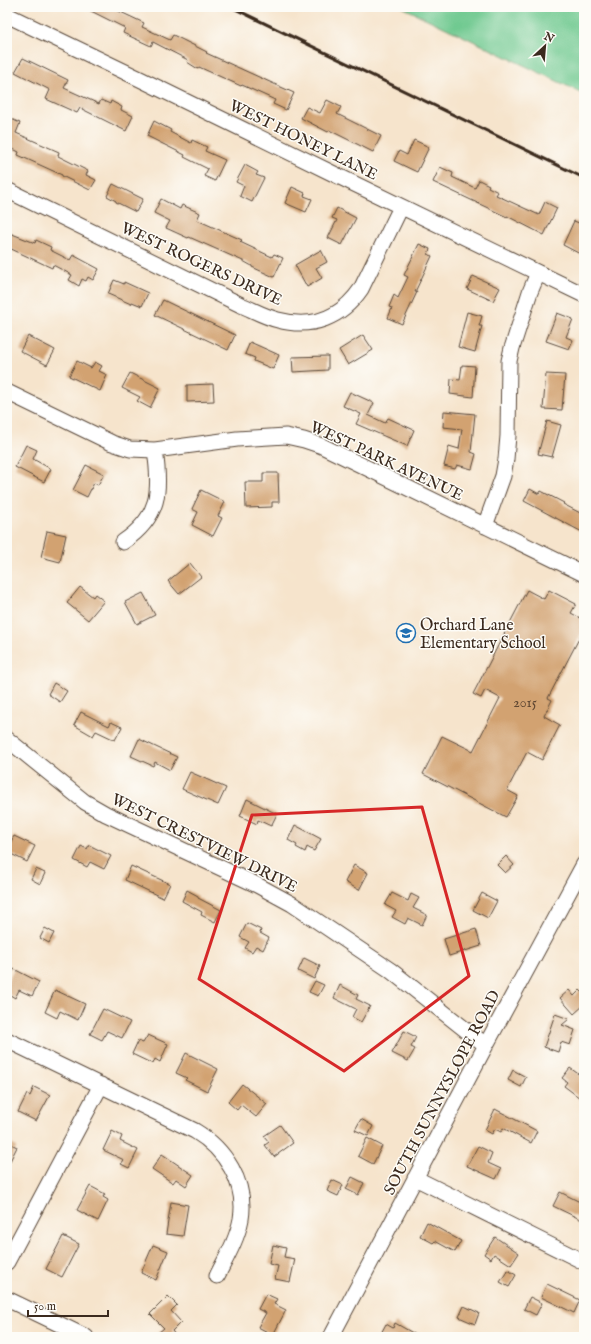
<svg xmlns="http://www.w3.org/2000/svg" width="591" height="1344" font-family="'IM FELL English',serif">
<rect width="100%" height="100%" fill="#fdfcf7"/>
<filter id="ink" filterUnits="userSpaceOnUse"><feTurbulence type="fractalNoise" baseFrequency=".025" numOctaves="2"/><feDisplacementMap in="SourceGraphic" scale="8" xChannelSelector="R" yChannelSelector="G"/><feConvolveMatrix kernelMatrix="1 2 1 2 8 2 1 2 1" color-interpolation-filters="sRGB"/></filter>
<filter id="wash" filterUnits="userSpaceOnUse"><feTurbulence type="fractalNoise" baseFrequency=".012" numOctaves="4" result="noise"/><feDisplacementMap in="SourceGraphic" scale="16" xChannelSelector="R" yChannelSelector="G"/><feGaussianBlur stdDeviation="0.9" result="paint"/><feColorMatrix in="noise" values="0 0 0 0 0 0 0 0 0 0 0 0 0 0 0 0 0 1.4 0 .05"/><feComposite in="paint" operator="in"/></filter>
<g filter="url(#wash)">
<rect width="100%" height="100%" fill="#f6e4cc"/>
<path fill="#70c990" stroke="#567a57" d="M 402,7 L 584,7 L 584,94 Z"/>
<g id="blocks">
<path fill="#d2a271" d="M 83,7 L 110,7 L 144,23 L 142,27 L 170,40 L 173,35 L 207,52 L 206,53 L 294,93 L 286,110 L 273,104 L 275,100 L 242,85 L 241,86 L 199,67 L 198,69 L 187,62 L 188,60 L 153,42 L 151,46 L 123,33 L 125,28 Z
M 23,58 L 68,80 L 64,88 L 99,104 L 101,100 L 110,104 L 111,101 L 122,107 L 121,110 L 133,116 L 126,131 L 80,108 L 77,113 L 46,99 L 50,90 L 15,72 Z
M 327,100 L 341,107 L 337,114 L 381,136 L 373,152 L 329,130 L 328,132 L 301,118 L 307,107 L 320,113 Z
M 7,117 L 20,123 L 16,133 L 59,152 L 58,156 L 88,171 L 86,175 L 96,180 L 90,190 L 62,176 L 62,175 L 18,155 L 19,152 L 9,147 L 7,151 Z
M 154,121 L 171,130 L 170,132 L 191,143 L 192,140 L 207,147 L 205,151 L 225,160 L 215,181 L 204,176 L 208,169 L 184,157 L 185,155 L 147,136 Z
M 414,140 L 429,147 L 417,172 L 394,161 L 399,151 L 407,155 Z
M 245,165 L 258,172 L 256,175 L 264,178 L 252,202 L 240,196 L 244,186 L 236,182 Z
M 440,167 L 453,173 L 452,177 L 475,188 L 479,180 L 489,185 L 488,187 L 498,192 L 496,195 L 539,215 L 545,202 L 557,208 L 544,235 L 507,216 L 507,217 L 433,182 Z
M 113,184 L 143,199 L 136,212 L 116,202 L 116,201 L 107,196 Z
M 292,187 L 305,193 L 304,196 L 312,199 L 306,212 L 285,203 Z
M 161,199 L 180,209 L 182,205 L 200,213 L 197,220 L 242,240 L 240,242 L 272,257 L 274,254 L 283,258 L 274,277 L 252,267 L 252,266 L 243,261 L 189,237 L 188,238 L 166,228 L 170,221 L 154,213 Z
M 337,208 L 356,218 L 342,245 L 328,238 L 337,220 L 332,218 Z
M 574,221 L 584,225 L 584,256 L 563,245 Z
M 7,232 L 35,243 L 36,240 L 51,247 L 50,250 L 70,260 L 73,255 L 99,269 L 93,280 L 88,277 L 86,281 L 82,279 L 79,286 L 69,280 L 72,275 L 53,265 L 52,268 L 7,247 Z
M 419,244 L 430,249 L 428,254 L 432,256 L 415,292 L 417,292 L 402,324 L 388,318 L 392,308 L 389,307 L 394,295 L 398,298 L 408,277 L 404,275 Z
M 321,250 L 327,262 L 316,268 L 322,278 L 307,287 L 295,265 Z
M 473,276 L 500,288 L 493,301 L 467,289 Z
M 114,280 L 124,284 L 124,282 L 148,293 L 142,306 L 132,302 L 131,304 L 108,294 Z
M 163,300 L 235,335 L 228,350 L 155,315 Z
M 467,312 L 482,316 L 479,326 L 482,326 L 475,352 L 458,347 Z
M 557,313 L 573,319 L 566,337 L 573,340 L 569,349 L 546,341 Z
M 363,335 L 373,350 L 348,365 L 339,350 Z
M 28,336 L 55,350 L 47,365 L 20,351 Z
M 250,342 L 279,355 L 273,369 L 254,361 L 255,358 L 245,354 Z
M 328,356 L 328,370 L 293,372 L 292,357 Z
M 77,361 L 91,368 L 95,362 L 102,366 L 99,371 L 107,375 L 100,391 L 69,376 Z
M 462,365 L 475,366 L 473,397 L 450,394 L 451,379 L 460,380 Z
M 130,373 L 160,388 L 150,408 L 137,401 L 140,397 L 122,388 Z
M 546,374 L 565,375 L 562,410 L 543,409 Z
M 213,384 L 214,401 L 187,402 L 187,385 Z
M 350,392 L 374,403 L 368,415 L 385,423 L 388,418 L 414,430 L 407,446 L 356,424 L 361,414 L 343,406 Z
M 444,411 L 475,414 L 471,452 L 476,454 L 472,469 L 457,465 L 455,469 L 444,466 L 449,446 L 459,449 L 462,429 L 443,427 Z
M 547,421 L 561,425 L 552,457 L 538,454 Z
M 26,445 L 37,450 L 33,459 L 51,469 L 44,482 L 15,467 Z
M 86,465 L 104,474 L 98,485 L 94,483 L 87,497 L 73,490 Z
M 263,473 L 278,473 L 279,502 L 272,502 L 272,507 L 246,508 L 245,482 L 263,482 Z
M 530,489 L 539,494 L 541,491 L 564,503 L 563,504 L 584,515 L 584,533 L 524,501 Z
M 201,490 L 225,502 L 218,516 L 222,518 L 213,536 L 192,525 L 198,512 L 192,509 Z
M 47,531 L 66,535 L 60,562 L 41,557 Z
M 190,563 L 201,577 L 179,594 L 168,581 Z
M 80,587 L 93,597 L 95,594 L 104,601 L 88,620 L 67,603 Z
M 527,590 L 544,599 L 549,590 L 576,604 L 571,613 L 584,620 L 584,629 L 548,698 L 552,700 L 544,716 L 560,725 L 542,760 L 527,752 L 507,790 L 518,796 L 506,817 L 423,774 L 442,736 L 473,751 L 500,698 L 485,690 L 481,698 L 473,694 Z
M 143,593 L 155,615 L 137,624 L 125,602 Z
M 54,683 L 67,691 L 60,702 L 48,694 Z
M 81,712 L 109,726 L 111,722 L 122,727 L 115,740 L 96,731 L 93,736 L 74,725 Z
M 139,739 L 177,757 L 170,770 L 155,762 L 153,766 L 131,756 Z
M 190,772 L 226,788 L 218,805 L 182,789 Z
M 247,799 L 277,814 L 271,826 L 258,820 L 257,824 L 240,816 Z
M 295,825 L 321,839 L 314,851 L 307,847 L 305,852 L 296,847 L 297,845 L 288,840 Z
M 14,836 L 35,846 L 27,862 L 7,852 L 7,849 Z
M 89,845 L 111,856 L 104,869 L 90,862 L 87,867 L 74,860 L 81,846 L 87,849 Z
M 506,856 L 514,865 L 505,873 L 497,865 Z
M 354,865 L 368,873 L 359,890 L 345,882 Z
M 131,866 L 170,884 L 163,898 L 125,880 Z
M 36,869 L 45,873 L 40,884 L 31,879 Z
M 187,890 L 198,896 L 198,898 L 221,910 L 215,922 L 201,915 L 202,912 L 182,901 Z
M 392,893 L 408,901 L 411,894 L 419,898 L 413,908 L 427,915 L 422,925 L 408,918 L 405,924 L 392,917 L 396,911 L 385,905 Z
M 482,893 L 497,901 L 488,918 L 473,910 Z
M 247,923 L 261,930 L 260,933 L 269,938 L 263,950 L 256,946 L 252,952 L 245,948 L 249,942 L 240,937 Z
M 45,928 L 54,933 L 49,943 L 40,938 Z
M 476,929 L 481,946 L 449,956 L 444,939 Z
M 304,958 L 320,966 L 314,979 L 298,971 Z
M 14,969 L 39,982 L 32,996 L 19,990 L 15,998 L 7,993 L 7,983 Z
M 315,981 L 324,985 L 318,996 L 309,992 Z
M 340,985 L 358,995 L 356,999 L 370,1006 L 361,1022 L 352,1017 L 356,1009 L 334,998 Z
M 55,990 L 85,1004 L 78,1020 L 60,1011 L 57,1018 L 45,1012 Z
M 569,990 L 574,996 L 580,990 L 584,994 L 584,1005 L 574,1014 L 560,998 Z
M 103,1009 L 130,1022 L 122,1038 L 107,1031 L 102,1040 L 90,1034 Z
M 555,1014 L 569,1019 L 562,1025 L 575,1030 L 570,1045 L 561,1042 L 558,1052 L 544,1047 Z
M 404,1031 L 416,1037 L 411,1047 L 415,1049 L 408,1061 L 392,1053 Z
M 148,1035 L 168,1044 L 160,1062 L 155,1059 L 153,1064 L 132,1054 L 138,1041 L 143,1043 Z
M 186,1053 L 218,1069 L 207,1091 L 185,1080 L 187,1078 L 176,1073 Z
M 570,1068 L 584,1078 L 584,1101 L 564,1086 L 567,1082 L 562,1078 Z
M 513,1070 L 526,1077 L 521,1087 L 508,1080 Z
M 242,1084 L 267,1104 L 256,1117 L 241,1105 L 237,1110 L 228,1102 Z
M 34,1087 L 50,1095 L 36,1121 L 18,1112 L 27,1094 L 30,1096 Z
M 495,1109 L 537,1131 L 531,1143 L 503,1128 L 501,1132 L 495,1129 L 492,1134 L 485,1130 Z
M 361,1119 L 373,1126 L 368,1136 L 355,1130 Z
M 280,1125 L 293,1143 L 274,1157 L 265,1145 L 269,1142 L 264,1136 Z
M 112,1131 L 122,1136 L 120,1141 L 138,1150 L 129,1168 L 121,1164 L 124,1160 L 103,1150 Z
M 367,1138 L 382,1146 L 373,1164 L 358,1156 Z
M 7,1142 L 17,1147 L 7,1167 Z
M 478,1146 L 492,1153 L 488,1163 L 501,1169 L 496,1179 L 467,1166 Z
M 162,1154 L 193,1175 L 186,1186 L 176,1179 L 173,1183 L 152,1169 Z
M 352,1177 L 364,1183 L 358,1195 L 346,1189 Z
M 332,1180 L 343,1185 L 338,1196 L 327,1191 Z
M 90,1186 L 105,1194 L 103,1197 L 108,1200 L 98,1221 L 77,1210 Z
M 560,1192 L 584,1204 L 584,1221 L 553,1206 Z
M 171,1202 L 188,1205 L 183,1236 L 166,1234 Z
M 427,1222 L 461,1241 L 455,1252 L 435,1241 L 433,1243 L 420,1236 Z
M 63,1236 L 79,1244 L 62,1277 L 46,1269 Z
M 495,1237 L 519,1253 L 511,1265 L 494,1254 L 491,1259 L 484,1254 Z
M 153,1245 L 168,1251 L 156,1280 L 141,1273 Z
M 273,1245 L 286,1248 L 284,1257 L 295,1259 L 290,1282 L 275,1279 L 278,1266 L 269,1264 Z
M 508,1270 L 516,1275 L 509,1287 L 500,1282 Z
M 547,1284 L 580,1300 L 574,1313 L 541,1297 Z
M 266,1294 L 277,1299 L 274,1304 L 286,1310 L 273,1335 L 258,1327 L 266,1313 L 258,1309 Z
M 168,1296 L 177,1305 L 171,1311 L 181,1322 L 172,1331 L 177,1337 L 163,1337 L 158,1333 L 164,1328 L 150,1314 Z
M 530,1297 L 542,1303 L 536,1315 L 524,1309 Z
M 464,1306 L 479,1313 L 475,1324 L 459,1317 Z
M 395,1323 L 420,1337 L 379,1337 L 386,1324 L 393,1328 Z"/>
</g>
</g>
<g filter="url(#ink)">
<use href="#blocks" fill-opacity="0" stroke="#574638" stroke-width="1"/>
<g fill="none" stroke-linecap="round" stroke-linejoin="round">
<g stroke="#574638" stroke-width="17">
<path id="minor" d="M 7,15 L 142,80 L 334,174 L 584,295
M 7,190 L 241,305 C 253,310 265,317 278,320 C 312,329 341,318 361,289 L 401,207
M 7,392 L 112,443 L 130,449 L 155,450 L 237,439 L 286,436 L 304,440 L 322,446 L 584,574
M 485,526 L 503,476 L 506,459 L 508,436 L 509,361 L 512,348 L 530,292 L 538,273
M 123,542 C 160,517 161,491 155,450
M 7,739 L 85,802 L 106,814 L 257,885 L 292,904 L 390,970 L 471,1034 L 486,1045
M 7,1040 L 195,1131 C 225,1149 247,1183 241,1219 C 237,1240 226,1258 217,1276
M 415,1178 L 584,1262
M 7,1262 L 101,1085
M 7,1299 L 86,1337
M 331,1337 L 486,1045 L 584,864"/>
</g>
<use href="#minor" stroke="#fff" stroke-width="15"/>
<path stroke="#3b2a1e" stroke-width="3" d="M 231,7 L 584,178"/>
</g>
</g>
<path fill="none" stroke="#d62828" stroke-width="3" stroke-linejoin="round" d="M 422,807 L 469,976 L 344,1071 L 199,979 L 252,815 Z"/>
<defs>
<g id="school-ring" transform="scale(1)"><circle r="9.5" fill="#fdfcf7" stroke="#1f6fb2" stroke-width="1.5"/><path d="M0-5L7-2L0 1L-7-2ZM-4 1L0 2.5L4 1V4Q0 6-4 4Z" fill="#1f6fb2"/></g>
</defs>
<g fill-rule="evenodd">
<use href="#school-ring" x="406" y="633"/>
</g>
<g text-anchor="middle" stroke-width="3" stroke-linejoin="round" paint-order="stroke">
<g font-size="14" fill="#614833">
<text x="525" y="707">2015</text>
</g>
<g font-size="16" fill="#3b2a1e" stroke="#fdfcf7">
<text transform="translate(304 139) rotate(26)" y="6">WEST HONEY LANE</text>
<text transform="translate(202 263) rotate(25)" y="6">WEST ROGERS DRIVE</text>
<text transform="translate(387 460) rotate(25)" y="6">WEST PARK AVENUE</text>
<text transform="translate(205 842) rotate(26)" y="6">WEST CRESTVIEW DRIVE</text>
<text transform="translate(441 1092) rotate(-62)" y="6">SOUTH SUNNYSLOPE ROAD</text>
</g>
<g font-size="16" fill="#3b2a1e" stroke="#fdfcf7" text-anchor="start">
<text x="420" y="630">Orchard Lane<tspan x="420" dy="18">Elementary School</tspan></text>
</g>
</g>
<rect width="591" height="1344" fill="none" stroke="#fdfcf7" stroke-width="24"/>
<g transform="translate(545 46) rotate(26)" stroke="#fdfcf7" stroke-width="3" paint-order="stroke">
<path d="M0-3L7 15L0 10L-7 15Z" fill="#3b2a1e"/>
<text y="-6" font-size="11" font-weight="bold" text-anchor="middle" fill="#3b2a1e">N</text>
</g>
<path d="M28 1310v6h80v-6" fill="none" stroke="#3b2a1e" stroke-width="2"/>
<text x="34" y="1310" font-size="12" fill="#3b2a1e" stroke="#fdfcf7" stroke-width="3" paint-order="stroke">50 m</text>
</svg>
